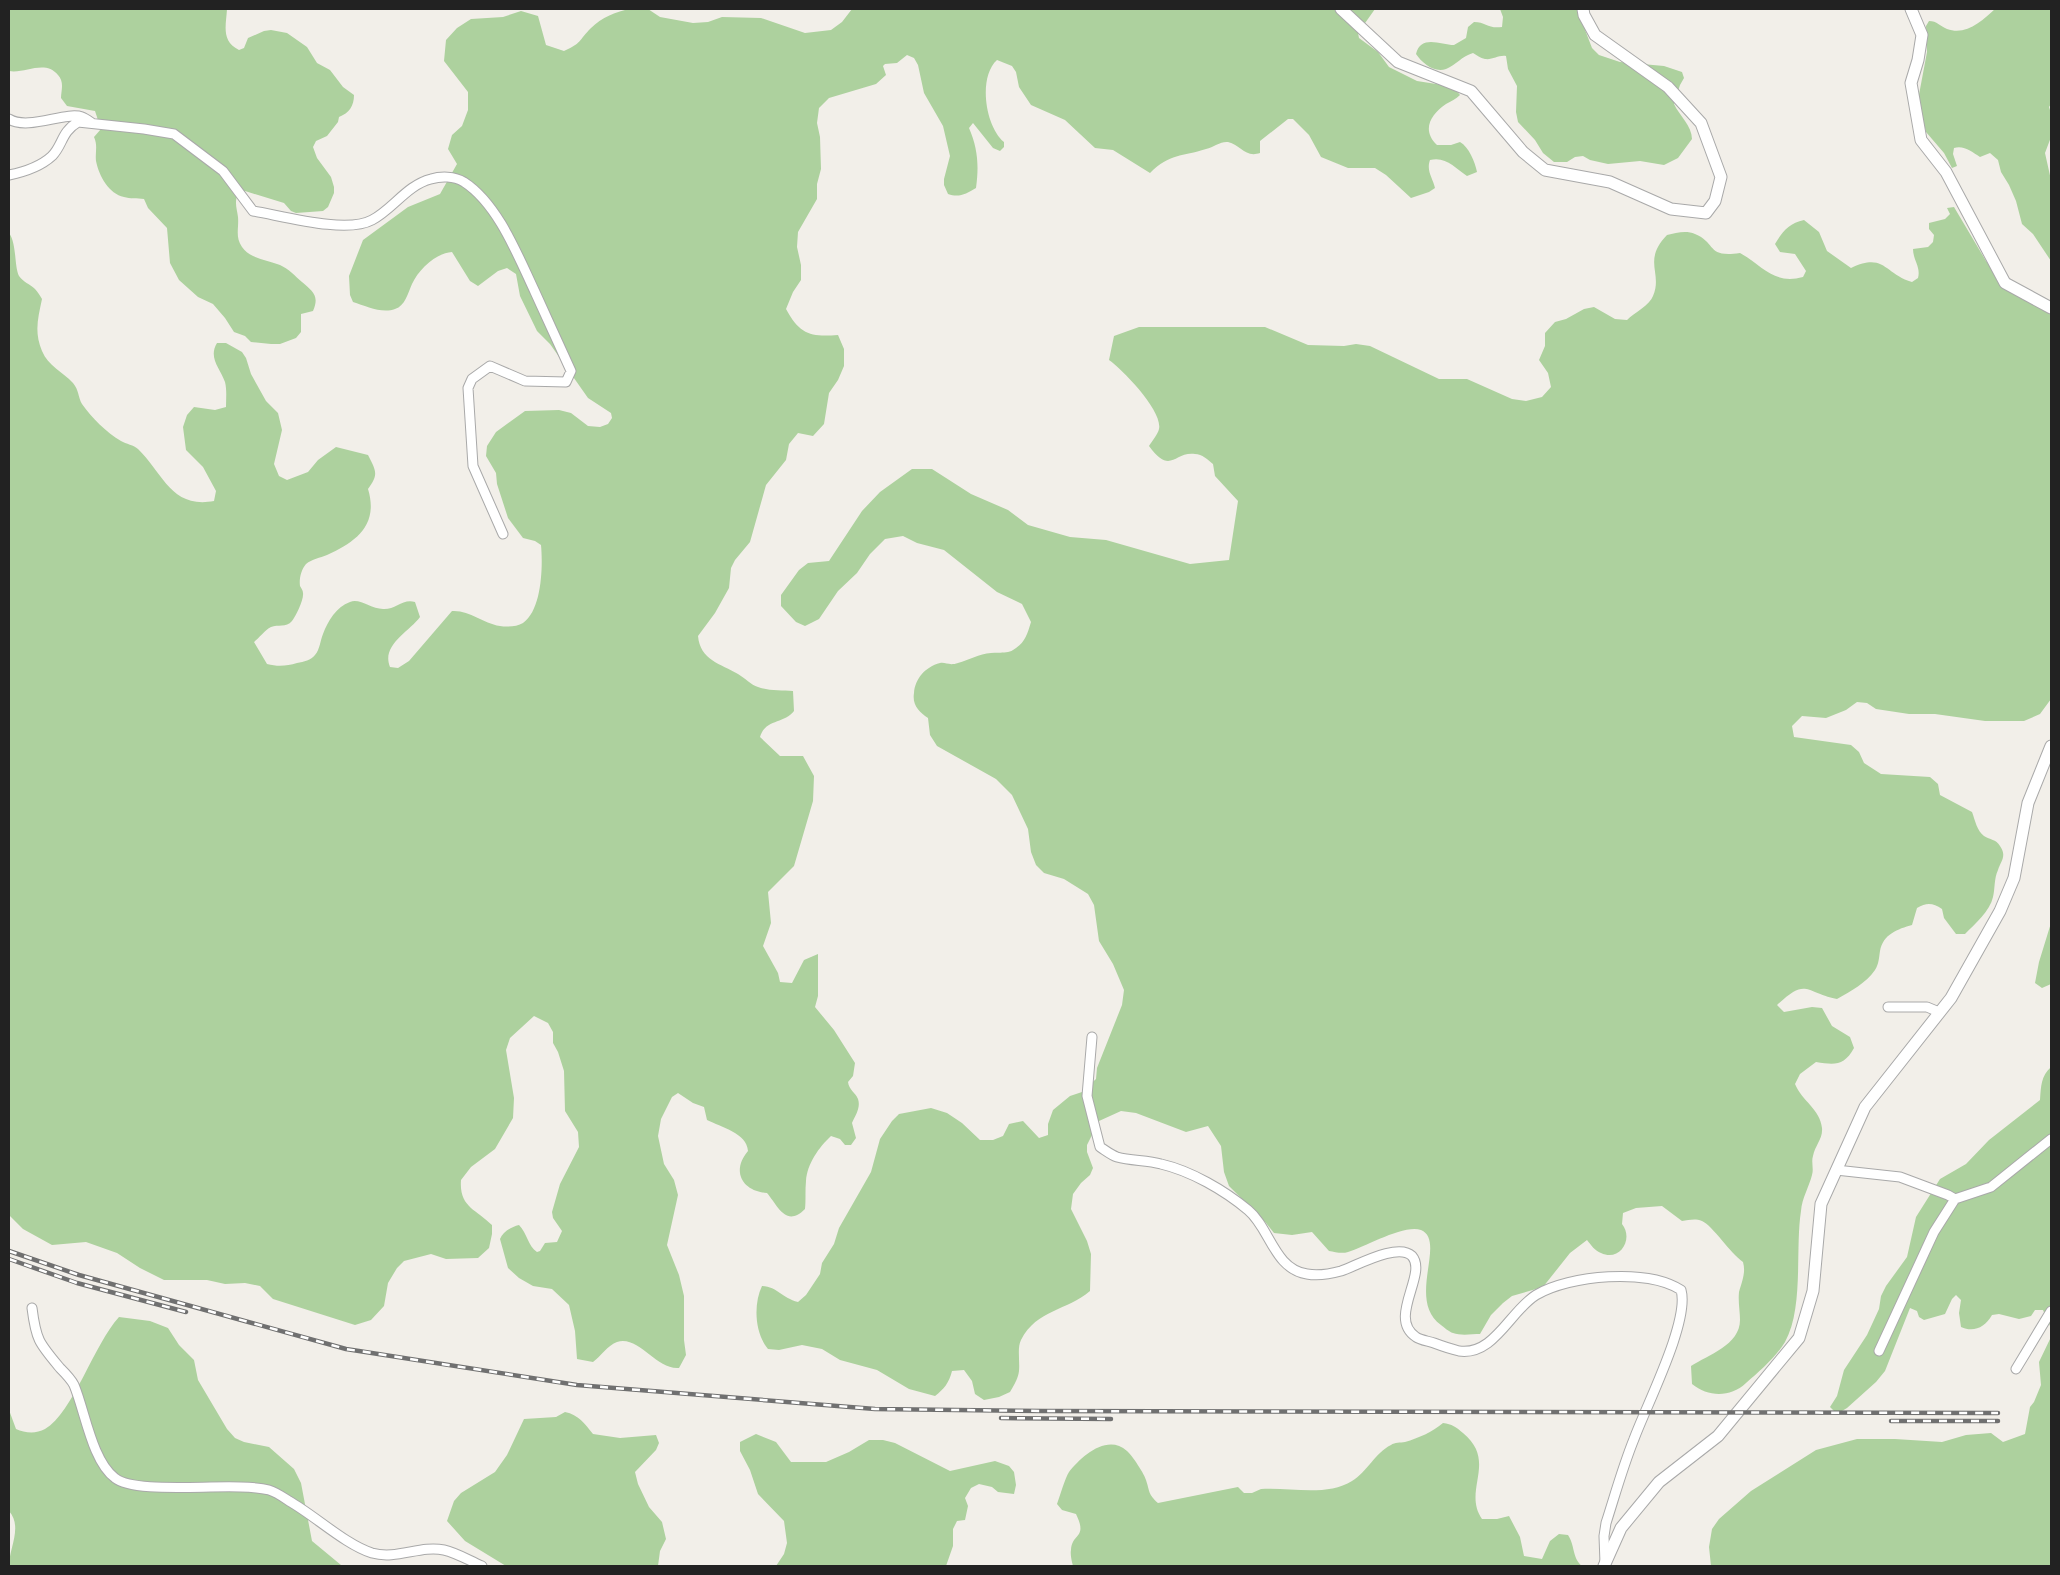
<svg xmlns="http://www.w3.org/2000/svg" width="2060" height="1575" font-family="Karla,sans-serif">
<rect width="100%" height="100%" fill="#f2efe9"/>
<path fill="#add19e" d="M 9,9 L 227,9 C 226,26 221,41 239,50 L 244,48 L 248,38 L 264,31 L 271,30 L 287,33 L 307,47 L 317,63 L 330,70 L 343,87 L 354,95 C 354,106 349,113 339,117 L 338,122 L 327,136 L 316,141 L 313,147 L 317,158 L 331,177 L 334,187 L 334,193 L 328,207 L 323,211 L 296,213 L 291,211 L 284,203 L 245,191 L 238,194 C 234,202 237,209 238,217 C 239,229 235,237 242,247 C 250,259 268,260 280,265 C 289,269 295,276 302,282 C 312,291 320,295 313,311 L 301,314 L 301,332 L 296,338 L 280,344 L 271,344 L 251,342 L 245,336 L 234,332 L 225,318 L 213,304 L 198,297 L 179,280 L 170,263 L 167,228 L 148,208 L 144,199 C 137,198 130,199 124,197 C 109,194 99,176 96,161 C 95,152 98,146 94,137 L 101,129 L 95,111 L 67,106 L 61,98 C 61,94 62,90 62,86 C 62,82 61,78 58,75 C 45,59 25,74 9,71 Z
M 630,9 L 648,9 L 660,17 L 693,23 L 708,22 L 722,17 L 761,18 L 805,33 L 831,30 L 842,22 L 852,9 L 1375,9 L 1358,33 L 1359,38 L 1378,52 L 1389,67 L 1417,81 L 1449,86 L 1455,89 L 1460,95 C 1456,99 1451,101 1446,104 C 1431,114 1421,130 1437,145 L 1451,145 L 1460,142 C 1469,147 1475,162 1477,172 L 1467,176 C 1455,168 1446,156 1430,160 C 1426,171 1433,178 1435,188 L 1429,192 L 1411,198 L 1386,175 L 1375,168 L 1348,168 L 1321,157 L 1309,135 L 1293,119 L 1288,119 L 1260,141 L 1260,153 C 1245,158 1241,145 1228,142 C 1221,141 1214,147 1206,149 C 1182,157 1170,153 1150,173 L 1113,150 L 1095,148 L 1065,120 L 1031,105 L 1019,87 L 1016,72 L 1012,66 L 997,60 C 978,77 985,126 1004,142 L 1004,147 L 1000,151 L 993,148 L 973,123 L 969,128 C 978,149 979,166 976,188 C 966,194 959,198 948,194 L 944,185 L 944,179 L 950,156 L 943,126 L 924,93 L 918,65 L 914,58 L 907,55 L 897,63 L 885,64 L 883,66 L 886,75 L 876,84 L 829,98 L 819,108 L 817,123 L 820,137 L 821,169 L 817,184 L 817,199 L 798,232 L 797,247 L 801,265 L 801,280 L 793,292 L 786,309 C 800,335 811,337 838,335 L 844,349 L 844,366 L 838,380 L 829,393 L 824,424 L 813,436 L 798,433 L 789,444 L 786,460 L 766,485 L 750,542 L 735,560 L 731,568 L 729,588 L 715,613 L 698,636 C 700,660 721,664 738,674 C 745,678 751,685 758,687 C 769,691 782,690 793,691 L 794,711 C 784,724 765,719 760,737 L 780,756 L 803,756 L 814,776 L 813,801 L 794,866 L 768,892 L 771,923 L 763,946 L 778,973 L 780,982 L 792,983 L 804,960 L 818,954 L 818,996 L 815,1007 L 834,1030 L 855,1063 L 853,1076 L 848,1082 C 849,1090 855,1092 858,1099 C 861,1108 855,1116 852,1123 L 856,1138 L 851,1145 L 845,1145 L 840,1139 L 831,1136 C 819,1147 807,1164 806,1181 C 805,1190 806,1199 805,1209 C 786,1228 778,1206 767,1193 C 742,1191 731,1171 748,1151 C 747,1133 721,1127 707,1120 L 704,1107 L 693,1103 L 678,1093 L 672,1097 L 661,1119 L 658,1136 L 664,1164 L 674,1180 L 678,1195 L 667,1245 L 679,1275 L 684,1296 L 684,1340 L 686,1355 L 679,1368 C 656,1370 639,1335 617,1342 C 608,1345 600,1357 593,1362 L 577,1359 L 575,1331 L 569,1305 L 552,1289 L 533,1286 L 519,1278 L 508,1268 L 500,1239 C 503,1232 511,1227 519,1225 C 527,1233 528,1246 537,1252 L 540,1251 L 545,1243 L 557,1242 L 562,1231 L 553,1218 L 552,1212 L 560,1184 L 579,1147 L 578,1132 L 565,1111 L 564,1071 L 558,1052 L 553,1043 L 553,1032 L 548,1023 L 534,1016 L 510,1038 L 506,1050 L 514,1098 L 513,1118 L 495,1149 L 471,1167 L 461,1180 C 459,1207 476,1209 492,1225 L 492,1234 L 489,1248 L 478,1258 L 446,1259 L 431,1254 L 404,1261 L 397,1268 L 388,1283 L 384,1306 L 371,1320 L 355,1325 L 273,1299 L 260,1286 L 245,1283 L 225,1284 L 207,1280 L 164,1280 L 140,1268 L 117,1253 L 86,1242 L 52,1245 L 23,1229 L 9,1215 L 9,233 C 17,244 14,266 19,276 C 23,282 30,284 35,289 C 38,292 40,296 42,299 C 38,318 34,332 42,351 C 48,366 63,372 73,383 C 79,390 78,397 82,404 C 92,418 106,432 121,441 C 126,444 134,445 138,449 C 163,473 171,509 214,501 L 216,491 L 203,467 L 186,450 L 183,427 L 187,415 L 194,407 L 215,410 L 226,407 C 226,399 227,390 225,382 C 220,368 208,358 217,343 L 226,343 L 242,352 L 246,358 L 251,374 L 266,401 L 278,413 L 282,430 L 274,464 L 279,476 L 287,480 L 308,472 L 318,460 L 336,447 L 368,455 C 376,471 379,474 368,489 C 379,525 356,542 327,555 C 320,558 312,559 306,564 C 301,570 299,579 300,586 C 301,588 303,590 303,593 C 304,599 296,616 292,621 C 286,628 278,624 271,627 C 265,630 259,638 254,642 L 267,664 C 278,667 287,666 297,663 C 304,662 311,660 315,655 C 320,649 320,641 323,634 C 328,621 336,607 350,602 C 360,598 371,609 383,609 C 395,610 403,598 415,602 L 420,617 C 409,632 381,645 390,667 L 398,668 L 409,661 L 452,611 C 470,610 482,623 500,626 C 506,627 517,627 523,623 C 542,610 543,566 541,545 L 535,541 L 523,538 L 508,518 L 497,484 L 496,473 L 486,456 L 487,446 L 496,432 L 525,411 L 559,410 L 571,413 L 588,426 L 600,427 L 608,424 L 612,418 L 611,413 L 588,398 L 550,344 L 537,331 L 520,296 L 516,274 L 507,268 L 498,271 L 478,286 L 470,281 L 452,252 C 436,253 419,269 412,284 C 408,293 405,306 395,309 C 382,314 366,306 353,302 L 350,295 L 349,276 L 363,240 L 408,207 L 440,194 L 457,164 L 448,149 L 452,135 L 462,126 L 468,110 L 468,92 L 444,61 L 446,40 L 457,28 L 471,19 L 503,17 L 521,11 L 538,16 L 546,45 L 564,51 C 582,43 578,41 591,28 C 601,18 617,11 630,9 Z
M 1500,9 L 1577,9 L 1592,48 L 1599,55 L 1620,62 L 1664,66 L 1682,72 L 1684,78 L 1680,85 L 1674,104 C 1679,115 1692,126 1692,139 L 1678,158 L 1664,165 L 1640,161 L 1608,164 L 1590,160 L 1583,156 L 1575,157 L 1567,162 L 1554,162 L 1543,153 L 1535,140 L 1518,122 L 1516,112 L 1517,86 L 1508,69 L 1506,56 C 1498,55 1493,60 1485,59 C 1480,58 1477,55 1473,53 C 1462,56 1456,65 1446,69 C 1434,73 1422,63 1416,54 C 1421,34 1441,45 1454,45 L 1466,38 L 1468,27 L 1474,22 C 1486,22 1488,29 1502,27 L 1503,17 Z
M 1995,9 L 2051,9 L 2051,104 L 2049,107 L 2051,113 L 2051,137 L 2045,153 L 2051,180 L 2051,261 L 2033,234 L 2022,224 L 2016,201 L 2009,185 L 2001,172 L 1998,160 L 1990,153 L 1980,157 C 1972,152 1964,145 1954,148 L 1953,154 L 1957,166 L 1952,168 L 1944,153 L 1926,132 L 1918,100 L 1927,52 L 1926,26 L 1929,21 C 1937,21 1940,26 1947,29 C 1966,36 1982,21 1995,9 Z
M 1954,207 L 1986,261 L 1998,276 L 2051,314 L 2051,699 L 2040,714 L 2024,721 L 1985,721 L 1935,714 L 1909,714 L 1876,709 L 1867,703 L 1857,702 L 1846,710 L 1826,718 L 1802,716 L 1792,726 L 1794,737 L 1851,745 L 1859,752 L 1864,763 L 1881,774 L 1930,777 L 1938,784 L 1940,795 L 1972,812 C 1975,820 1977,831 1984,836 C 1990,840 1996,839 2000,846 C 2007,856 2001,861 1998,870 C 1994,878 1995,889 1993,897 C 1990,911 1975,924 1965,934 L 1956,934 L 1944,918 L 1942,909 C 1933,903 1927,902 1917,908 L 1912,925 C 1898,929 1883,934 1880,951 C 1879,957 1879,964 1875,970 C 1866,983 1851,991 1837,999 C 1804,992 1807,977 1777,1005 L 1784,1012 L 1812,1007 L 1822,1008 L 1832,1026 L 1850,1037 L 1854,1048 C 1844,1066 1835,1065 1816,1062 L 1800,1074 L 1795,1084 C 1802,1101 1820,1109 1822,1128 C 1823,1139 1815,1145 1813,1156 C 1811,1162 1814,1169 1812,1175 C 1809,1187 1802,1198 1801,1211 C 1795,1249 1804,1308 1785,1342 C 1776,1357 1760,1371 1746,1383 C 1730,1398 1708,1397 1692,1384 L 1691,1366 C 1708,1355 1740,1345 1740,1320 C 1740,1311 1738,1302 1739,1292 C 1742,1281 1746,1273 1743,1262 C 1730,1253 1713,1226 1702,1221 C 1695,1218 1689,1220 1682,1221 L 1662,1206 L 1636,1208 L 1623,1213 L 1622,1224 C 1634,1239 1620,1262 1601,1253 C 1595,1251 1591,1245 1587,1240 L 1570,1253 L 1543,1287 L 1512,1296 L 1503,1303 L 1491,1315 L 1480,1334 C 1472,1334 1461,1336 1453,1333 C 1449,1332 1444,1327 1441,1325 C 1406,1300 1447,1241 1421,1230 C 1404,1224 1365,1247 1348,1252 C 1342,1254 1335,1252 1329,1251 L 1312,1232 L 1292,1235 L 1274,1233 L 1266,1223 L 1229,1186 L 1224,1172 L 1221,1146 L 1208,1126 L 1186,1132 L 1136,1113 L 1121,1111 L 1099,1121 L 1087,1145 L 1087,1152 L 1093,1168 L 1090,1175 L 1081,1183 L 1073,1194 L 1071,1209 L 1087,1241 L 1091,1254 L 1090,1291 C 1067,1311 1037,1309 1021,1340 C 1017,1348 1020,1361 1019,1371 C 1018,1379 1014,1385 1010,1392 L 999,1397 L 984,1400 L 975,1394 L 972,1381 L 964,1370 L 952,1371 C 949,1383 944,1389 935,1396 L 909,1389 L 877,1370 L 840,1360 L 822,1349 L 802,1345 L 779,1350 L 768,1349 C 755,1333 753,1305 762,1286 C 778,1287 782,1298 798,1302 L 806,1295 L 820,1274 L 822,1263 L 834,1244 L 839,1228 L 871,1172 L 880,1139 L 892,1121 L 899,1114 L 931,1108 L 947,1113 L 962,1123 L 980,1140 L 993,1140 L 1003,1136 L 1009,1124 L 1023,1121 L 1039,1138 L 1048,1135 L 1048,1124 L 1053,1110 L 1070,1096 L 1082,1092 L 1096,1079 L 1097,1068 L 1122,1005 L 1124,990 L 1113,964 L 1099,941 L 1094,905 L 1088,894 L 1064,879 L 1044,873 L 1036,865 L 1031,852 L 1028,829 L 1012,795 L 996,779 L 937,746 L 930,735 L 928,718 C 919,712 912,705 914,693 C 915,679 925,667 940,663 C 946,662 949,666 958,663 C 969,660 979,654 991,653 C 998,652 1007,654 1013,650 C 1025,643 1027,635 1031,622 L 1022,604 L 997,592 L 944,550 L 917,543 L 903,536 L 885,539 L 870,554 L 857,573 L 838,591 L 819,619 L 805,626 L 796,622 L 781,606 L 781,595 L 799,570 L 808,563 L 829,561 L 862,511 L 880,492 L 912,469 L 932,469 L 971,494 L 1008,510 L 1028,525 L 1070,537 L 1106,540 L 1190,564 L 1229,560 L 1238,501 L 1215,476 L 1213,464 C 1208,460 1202,454 1195,454 C 1174,451 1171,476 1149,446 C 1152,441 1158,434 1159,429 C 1163,411 1123,370 1109,360 L 1114,336 L 1139,327 L 1265,327 L 1308,345 L 1344,346 L 1356,344 L 1370,346 L 1439,379 L 1467,379 L 1512,399 L 1526,401 L 1542,397 L 1551,387 L 1548,373 L 1539,360 L 1545,346 L 1545,333 L 1555,322 L 1566,319 L 1584,309 L 1594,307 L 1615,319 L 1627,320 C 1634,313 1650,305 1653,296 C 1663,273 1642,261 1667,235 C 1676,233 1686,230 1695,234 C 1717,243 1706,258 1740,253 C 1763,266 1774,285 1803,277 L 1806,271 L 1795,254 L 1780,252 L 1775,244 C 1782,232 1789,223 1804,220 L 1819,232 L 1827,251 L 1851,268 C 1885,252 1884,274 1912,282 L 1918,278 C 1921,267 1913,260 1913,249 L 1928,247 L 1933,242 L 1934,235 L 1929,229 L 1929,223 L 1945,219 L 1950,214 L 1947,208 Z
M 2051,923 L 2051,984 L 2042,988 L 2035,983 L 2039,962 Z
M 2051,1067 L 2051,1566 L 1711,1566 L 1709,1547 L 1712,1529 L 1719,1519 L 1751,1491 L 1816,1450 L 1857,1439 L 1895,1439 L 1942,1442 L 1966,1435 L 1991,1433 L 2003,1442 L 2025,1434 L 2030,1407 L 2034,1402 L 2041,1385 L 2039,1362 L 2051,1337 L 2050,1326 L 2043,1310 L 2035,1310 L 2031,1316 L 2019,1319 L 1999,1314 L 1992,1315 C 1985,1327 1974,1333 1961,1327 L 1959,1313 L 1961,1300 L 1956,1295 L 1952,1299 L 1945,1314 L 1924,1320 L 1919,1317 L 1917,1311 L 1910,1308 L 1885,1371 L 1876,1382 L 1847,1408 L 1842,1411 L 1834,1411 L 1830,1407 L 1837,1396 L 1844,1370 L 1867,1335 L 1879,1309 L 1881,1296 L 1886,1286 L 1907,1257 L 1916,1217 L 1940,1179 L 1966,1164 L 1989,1140 L 2040,1100 C 2041,1086 2041,1076 2051,1067 Z
M 119,1317 L 150,1321 L 168,1328 L 179,1345 L 194,1360 L 198,1380 L 227,1429 L 235,1438 L 244,1442 L 269,1447 L 294,1469 L 301,1483 L 312,1541 L 341,1565 L 348,1566 L 9,1566 C 9,1548 23,1527 9,1511 L 9,1478 L 10,1474 L 9,1472 L 9,1410 L 16,1429 C 25,1433 36,1434 45,1429 C 73,1413 94,1344 119,1317 Z
M 565,1412 C 579,1415 584,1423 593,1434 L 620,1438 L 656,1435 L 659,1443 L 656,1450 L 635,1472 L 638,1484 L 649,1507 L 662,1522 L 666,1539 L 660,1551 L 658,1566 L 506,1566 L 465,1541 L 447,1521 L 454,1501 L 461,1493 L 495,1472 L 507,1455 L 524,1419 L 556,1417 Z
M 1443,1423 C 1452,1424 1456,1427 1463,1433 C 1498,1462 1462,1490 1482,1519 L 1497,1519 L 1509,1516 L 1520,1537 L 1524,1556 L 1542,1559 L 1550,1541 L 1559,1534 L 1568,1535 C 1575,1545 1572,1558 1582,1566 L 1073,1566 C 1072,1562 1070,1555 1071,1550 C 1072,1532 1088,1539 1076,1514 L 1062,1510 L 1057,1504 C 1060,1496 1065,1478 1069,1472 C 1081,1457 1107,1433 1127,1451 C 1132,1455 1145,1475 1146,1480 C 1150,1492 1148,1494 1158,1503 L 1238,1487 L 1244,1493 L 1252,1493 L 1261,1489 C 1289,1487 1327,1497 1352,1481 C 1367,1472 1375,1453 1391,1445 C 1395,1442 1400,1443 1405,1442 C 1419,1438 1432,1432 1443,1423 Z
M 756,1434 L 776,1442 L 791,1462 L 826,1462 L 849,1452 L 869,1440 L 883,1440 L 895,1443 L 950,1471 L 995,1461 L 1009,1466 L 1014,1472 L 1016,1485 L 1014,1494 L 998,1492 L 992,1487 L 979,1484 L 971,1488 L 965,1498 L 968,1506 L 965,1520 L 957,1521 L 953,1529 L 953,1546 L 946,1566 L 776,1566 L 784,1554 L 787,1543 L 784,1521 L 758,1494 L 750,1470 L 740,1451 L 740,1442 Z"/>
<g fill="none" stroke-linecap="round" stroke-linejoin="round">
<g stroke="#a9a9a9" stroke-width="11">
<path id="minor" d="M 9,119 C 28,131 66,111 82,117 C 85,118 89,121 92,123
M 9,175 C 24,172 40,167 52,156 C 63,145 61,132 78,122 L 144,129 L 174,134 L 223,171 L 253,211 C 283,216 346,234 372,220 C 393,209 407,185 431,179 C 441,176 454,176 464,182 C 498,204 518,256 535,292 C 547,318 559,345 571,371 L 566,382 L 525,381 L 490,366 L 472,379 L 468,388 L 473,466 L 503,534
M 1888,1007 L 1927,1007 L 1939,1012
M 1092,1037 L 1087,1096 L 1100,1147 C 1105,1150 1111,1155 1117,1157 C 1131,1161 1147,1160 1161,1164 C 1191,1171 1224,1190 1248,1210 C 1270,1228 1274,1269 1307,1274 C 1318,1276 1330,1274 1341,1271 C 1356,1266 1398,1242 1412,1256 C 1428,1274 1387,1318 1416,1337 C 1420,1340 1428,1341 1434,1343 C 1442,1346 1451,1349 1459,1351 C 1494,1356 1510,1311 1536,1295 C 1570,1275 1647,1268 1681,1290 C 1690,1321 1646,1406 1634,1439 C 1623,1466 1615,1495 1606,1523 L 1604,1536 L 1605,1563
M 1836,1170 L 1900,1177 L 1948,1195 L 1955,1199
M 32,1308 C 36,1340 39,1343 60,1368 C 65,1373 71,1379 74,1385 C 85,1411 92,1461 115,1478 C 137,1496 235,1481 269,1490 C 276,1492 283,1497 289,1501 C 314,1515 346,1545 372,1553 C 397,1560 420,1545 444,1550 C 457,1553 470,1561 482,1566
M 1879,1351 L 1934,1232 L 1955,1199 L 1991,1187 L 2051,1139
M 2016,1369 L 2051,1311"/>
</g>
<g stroke="#a9a9a9" stroke-width="13">
<path id="tertiary" d="M 1341,9 L 1398,62 L 1471,91 L 1523,152 L 1545,170 L 1610,182 L 1671,209 L 1706,213 L 1715,201 L 1721,177 L 1701,123 L 1668,87 L 1595,35 L 1584,15 L 1583,9
M 1911,9 L 1922,35 L 1918,60 L 1911,83 L 1921,140 L 1946,172 L 2005,283 L 2051,308
M 1604,1566 L 1621,1528 L 1659,1482 L 1718,1436 L 1799,1338 L 1813,1291 L 1821,1204 L 1865,1107 L 1951,998 L 2000,911 L 2014,878 L 2028,803 L 2051,746"/>
</g>
<use href="#minor" stroke="#fff" stroke-width="9"/>
<use href="#tertiary" stroke="#fff" stroke-width="11"/>
<g stroke="#707070" stroke-width="4.5">
<path id="rail" d="M 9,1251 L 79,1275 L 346,1349 L 577,1385 L 875,1409 L 1042,1411 L 1998,1413
M 9,1259 L 77,1283 L 186,1312
M 1001,1418 L 1111,1419
M 1891,1421 L 1998,1421"/>
</g>
<use href="#rail" stroke="#fff" stroke-width="2.5" stroke-dasharray="8" stroke-linecap="butt"/>
</g>
<rect width="2060" height="1575" fill="none" stroke="#222222" stroke-width="20"/>
</svg>
